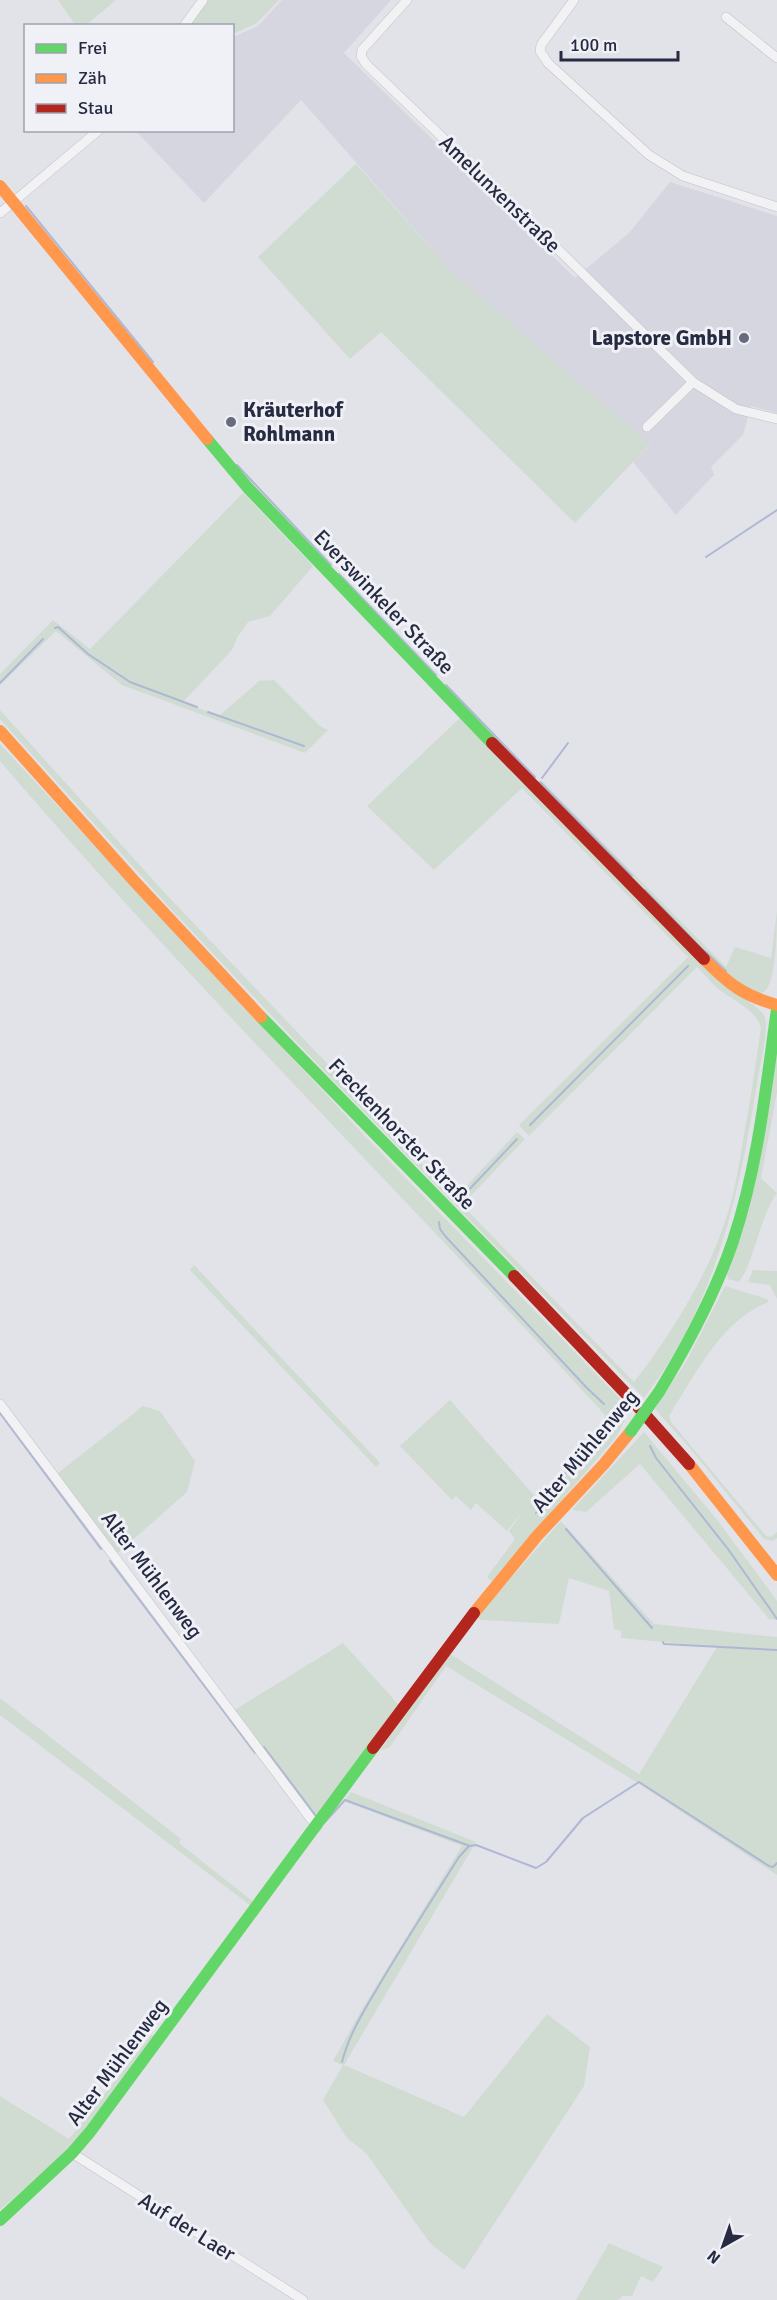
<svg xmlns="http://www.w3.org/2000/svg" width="777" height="2300" font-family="Signika,sans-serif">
<rect width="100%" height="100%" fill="#e2e3e8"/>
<path fill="#d5d6e0" d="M 282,0 L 391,0 L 344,53 L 575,278 L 629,233 L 670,182 L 777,216 L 777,413 L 751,406 L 743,435 L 711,467 L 714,475 L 676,515 L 633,462 L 650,445 L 454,274 L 301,100 L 204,203 L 136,131 L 232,130 L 233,37 L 258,26 Z"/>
<path fill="#d0dbd2" d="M 58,0 L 116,0 L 86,25 L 76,26 Z
M 208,0 L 279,0 L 257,23 L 233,34 L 232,26 L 189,26 Z
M 356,164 L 454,274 L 650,444 L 575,523 L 381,332 L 350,359 L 258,257 Z
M 243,493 L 313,566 L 270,616 L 248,622 L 238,636 L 232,650 L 183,702 L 219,716 L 259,681 L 274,680 L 320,726 L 328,730 L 305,753 L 122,685 L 56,631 L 0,685 L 0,674 L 53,620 L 90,649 Z
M 0,710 L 164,892 L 455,1198 L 517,1132 L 525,1139 L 462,1205 L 634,1382 C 671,1335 709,1273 727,1216 C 735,1191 739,1165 743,1140 C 750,1102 756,1064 761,1027 C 754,1008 732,1000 717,988 C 710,982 704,973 697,967 L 529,1136 L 519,1125 L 688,957 L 522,788 L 434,870 L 367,806 L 462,716 L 725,985 C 733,992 760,1007 764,1015 C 770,1028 760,1063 758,1078 C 740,1191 716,1305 644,1398 L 325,1072 L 171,909 L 0,719 Z
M 0,744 L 362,1133 L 630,1409 L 617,1436 L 492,1581 L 487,1577 L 515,1539 L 509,1531 L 524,1510 L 507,1531 L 476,1503 L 471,1510 L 456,1496 L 452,1500 L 400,1446 L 450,1400 L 540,1502 L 606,1416 C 405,1196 193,987 0,761 Z
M 542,781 L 726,967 L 735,947 L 771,958 L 777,911 C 777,926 777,988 762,993 C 753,995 743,987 735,983 L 539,785 Z
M 777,1050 L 777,1092 L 761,1178 L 777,1193 C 760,1215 752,1271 738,1282 L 728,1279 L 727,1272 Z
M 194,1265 L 380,1463 L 376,1467 L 190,1270 Z
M 753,1270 L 777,1271 L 777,1299 L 770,1285 L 748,1282 Z
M 725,1286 L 767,1299 L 769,1302 C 723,1318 694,1376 669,1416 L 671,1422 L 766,1536 L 770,1537 L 777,1532 L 777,1538 L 773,1541 L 764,1539 L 690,1448 L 655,1409 L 686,1362 Z
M 143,1406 L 160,1411 L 195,1461 L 187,1492 L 118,1553 L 57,1474 Z
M 644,1432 L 719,1522 L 777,1601 L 777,1620 L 769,1619 L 640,1464 L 586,1512 L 572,1510 Z
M 561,1521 L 654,1624 L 777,1637 L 777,1875 L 633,1780 L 446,1666 L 390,1747 L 379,1751 L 450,1654 L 639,1774 L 717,1647 L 621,1638 L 621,1631 L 614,1629 L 609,1591 L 569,1578 L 559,1624 L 481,1620 L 477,1617 Z
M 343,1643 L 398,1704 L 316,1817 L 233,1711 Z
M 0,1698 L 181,1839 L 179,1843 L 255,1903 L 251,1906 L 0,1715 Z
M 351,1792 L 476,1842 L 344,2065 L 464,2117 L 547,2014 L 590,2047 L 584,2086 L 464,2270 L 430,2243 L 366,2153 L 347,2138 L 323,2100 L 343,2065 L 333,2061 L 361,2011 L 462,1846 L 344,1801 Z
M 152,2034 L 155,2038 L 68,2150 L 0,2210 L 0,2096 L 69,2139 Z
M 609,2243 L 663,2267 L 653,2282 L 641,2276 L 632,2296 L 623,2296 L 618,2300 L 576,2300 Z"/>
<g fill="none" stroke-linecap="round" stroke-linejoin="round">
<path stroke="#aeb8d4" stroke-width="2" d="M 26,206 L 153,362
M 237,465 L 331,565
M 706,557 L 777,510
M 339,574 L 436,675
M 55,628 L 58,627 L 88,654 L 130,682 L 197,707
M 0,683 L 43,639
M 446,685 L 535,777
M 208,712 L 304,746
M 542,778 L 568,743
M 540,782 L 632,876
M 645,890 L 704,951
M 705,951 L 726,971
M 530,1125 L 688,966
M 465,1194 L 517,1139
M 439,1222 L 440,1229 L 446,1237 L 587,1388 L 604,1404
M 0,1413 L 101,1549
M 650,1446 L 656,1458 L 728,1549 L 777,1619
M 536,1513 L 608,1415
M 566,1529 L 652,1628
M 110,1561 L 255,1753
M 663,1642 L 664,1644 L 777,1650
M 264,1747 L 316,1816
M 325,1822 L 345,1800 L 470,1846 L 476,1845 L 536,1868 L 546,1862 L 583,1818 L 639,1782 L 769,1866 L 773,1867 L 777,1863
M 342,2062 C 349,2034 364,2011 378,1987 C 404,1943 432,1900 459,1857 L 469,1846"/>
<g stroke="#bfc0c6" stroke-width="10">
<path id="street" d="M 407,0 L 362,50 L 361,56 L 366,64 L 514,206 L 693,382 L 736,409 L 777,419
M 574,0 L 541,45 L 540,51 L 548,63 L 649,155 L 683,176 L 777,207
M 726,17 L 777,58
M 184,26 L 203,0
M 0,213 L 99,130
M 647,427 L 693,382
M 0,1404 L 317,1827
M 72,2153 L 303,2300"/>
</g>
<use href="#street" stroke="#f2f2f4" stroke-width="9"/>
<path stroke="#63d668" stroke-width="12" d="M 207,439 L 248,488 L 492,743
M 261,1017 L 514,1276
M 659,1392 C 688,1344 715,1294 733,1241 C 758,1166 766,1087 777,1009
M 0,2220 L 72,2153 L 90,2132 L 373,1748"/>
<path stroke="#ff974d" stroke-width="12" d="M 0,186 L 207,439
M 0,731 L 136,883 L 261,1017
M 704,959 C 729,984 742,995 777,1005
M 689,1464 L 777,1575
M 474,1613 L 537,1536 L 604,1464 L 631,1431"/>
<path stroke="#b3261e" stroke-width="12" d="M 492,743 L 704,959
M 514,1276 L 632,1400 L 689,1464
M 373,1748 L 474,1613"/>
<path stroke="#63d668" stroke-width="12" d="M 631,1431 L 659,1392"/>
</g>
<g fill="#686b7c" stroke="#eff1f7" stroke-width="2">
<circle cx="744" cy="338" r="6"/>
<circle cx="231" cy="422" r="6"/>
</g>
<g text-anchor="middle" stroke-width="6" stroke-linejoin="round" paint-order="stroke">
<g font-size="21" fill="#272b42" stroke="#eff1f7">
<text transform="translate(500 194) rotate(44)" y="7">Amelunxenstraße</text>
<text transform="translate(384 602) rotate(46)" y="7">Everswinkeler Straße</text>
<text transform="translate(402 1134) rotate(46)" y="7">Freckenhorster Straße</text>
<text transform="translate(585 1451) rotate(-50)" y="7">Alter Mühlenweg</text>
<text transform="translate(152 1575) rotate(53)" y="7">Alter Mühlenweg</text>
<text transform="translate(117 2062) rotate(-53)" y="7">Alter Mühlenweg</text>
<text transform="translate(187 2227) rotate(32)" y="7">Auf der Laer</text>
</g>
<g font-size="21" font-weight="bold" fill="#272b42" stroke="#eff1f7" text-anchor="end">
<text x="732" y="345">Lapstore GmbH</text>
<text x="243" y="417" text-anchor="start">Kräuterhof<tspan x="243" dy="24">Rohlmann</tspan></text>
</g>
</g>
<rect x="24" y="24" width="210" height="108" fill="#eff1f7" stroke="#9fa2af" stroke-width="1.5"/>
<rect x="36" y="44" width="30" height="9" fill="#63d668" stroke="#9fa2af" stroke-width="1.5"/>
<text x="78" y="54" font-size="18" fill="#272b42">Frei</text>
<rect x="36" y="74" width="30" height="9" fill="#ff974d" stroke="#9fa2af" stroke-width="1.5"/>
<text x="78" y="84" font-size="18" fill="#272b42">Zäh</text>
<rect x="36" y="104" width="30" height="9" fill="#b3261e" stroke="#9fa2af" stroke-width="1.5"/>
<text x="78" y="114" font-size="18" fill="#272b42">Stau</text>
<g transform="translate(723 2246) rotate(220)" stroke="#eff1f7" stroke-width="4.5" paint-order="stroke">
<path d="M0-4.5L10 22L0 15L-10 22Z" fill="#272b42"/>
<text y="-9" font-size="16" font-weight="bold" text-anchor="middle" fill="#272b42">N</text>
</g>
<path d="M561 51v9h117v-9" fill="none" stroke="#272b42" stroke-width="3"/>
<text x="570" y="51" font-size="18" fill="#272b42" stroke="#eff1f7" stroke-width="4.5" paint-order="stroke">100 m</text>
</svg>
